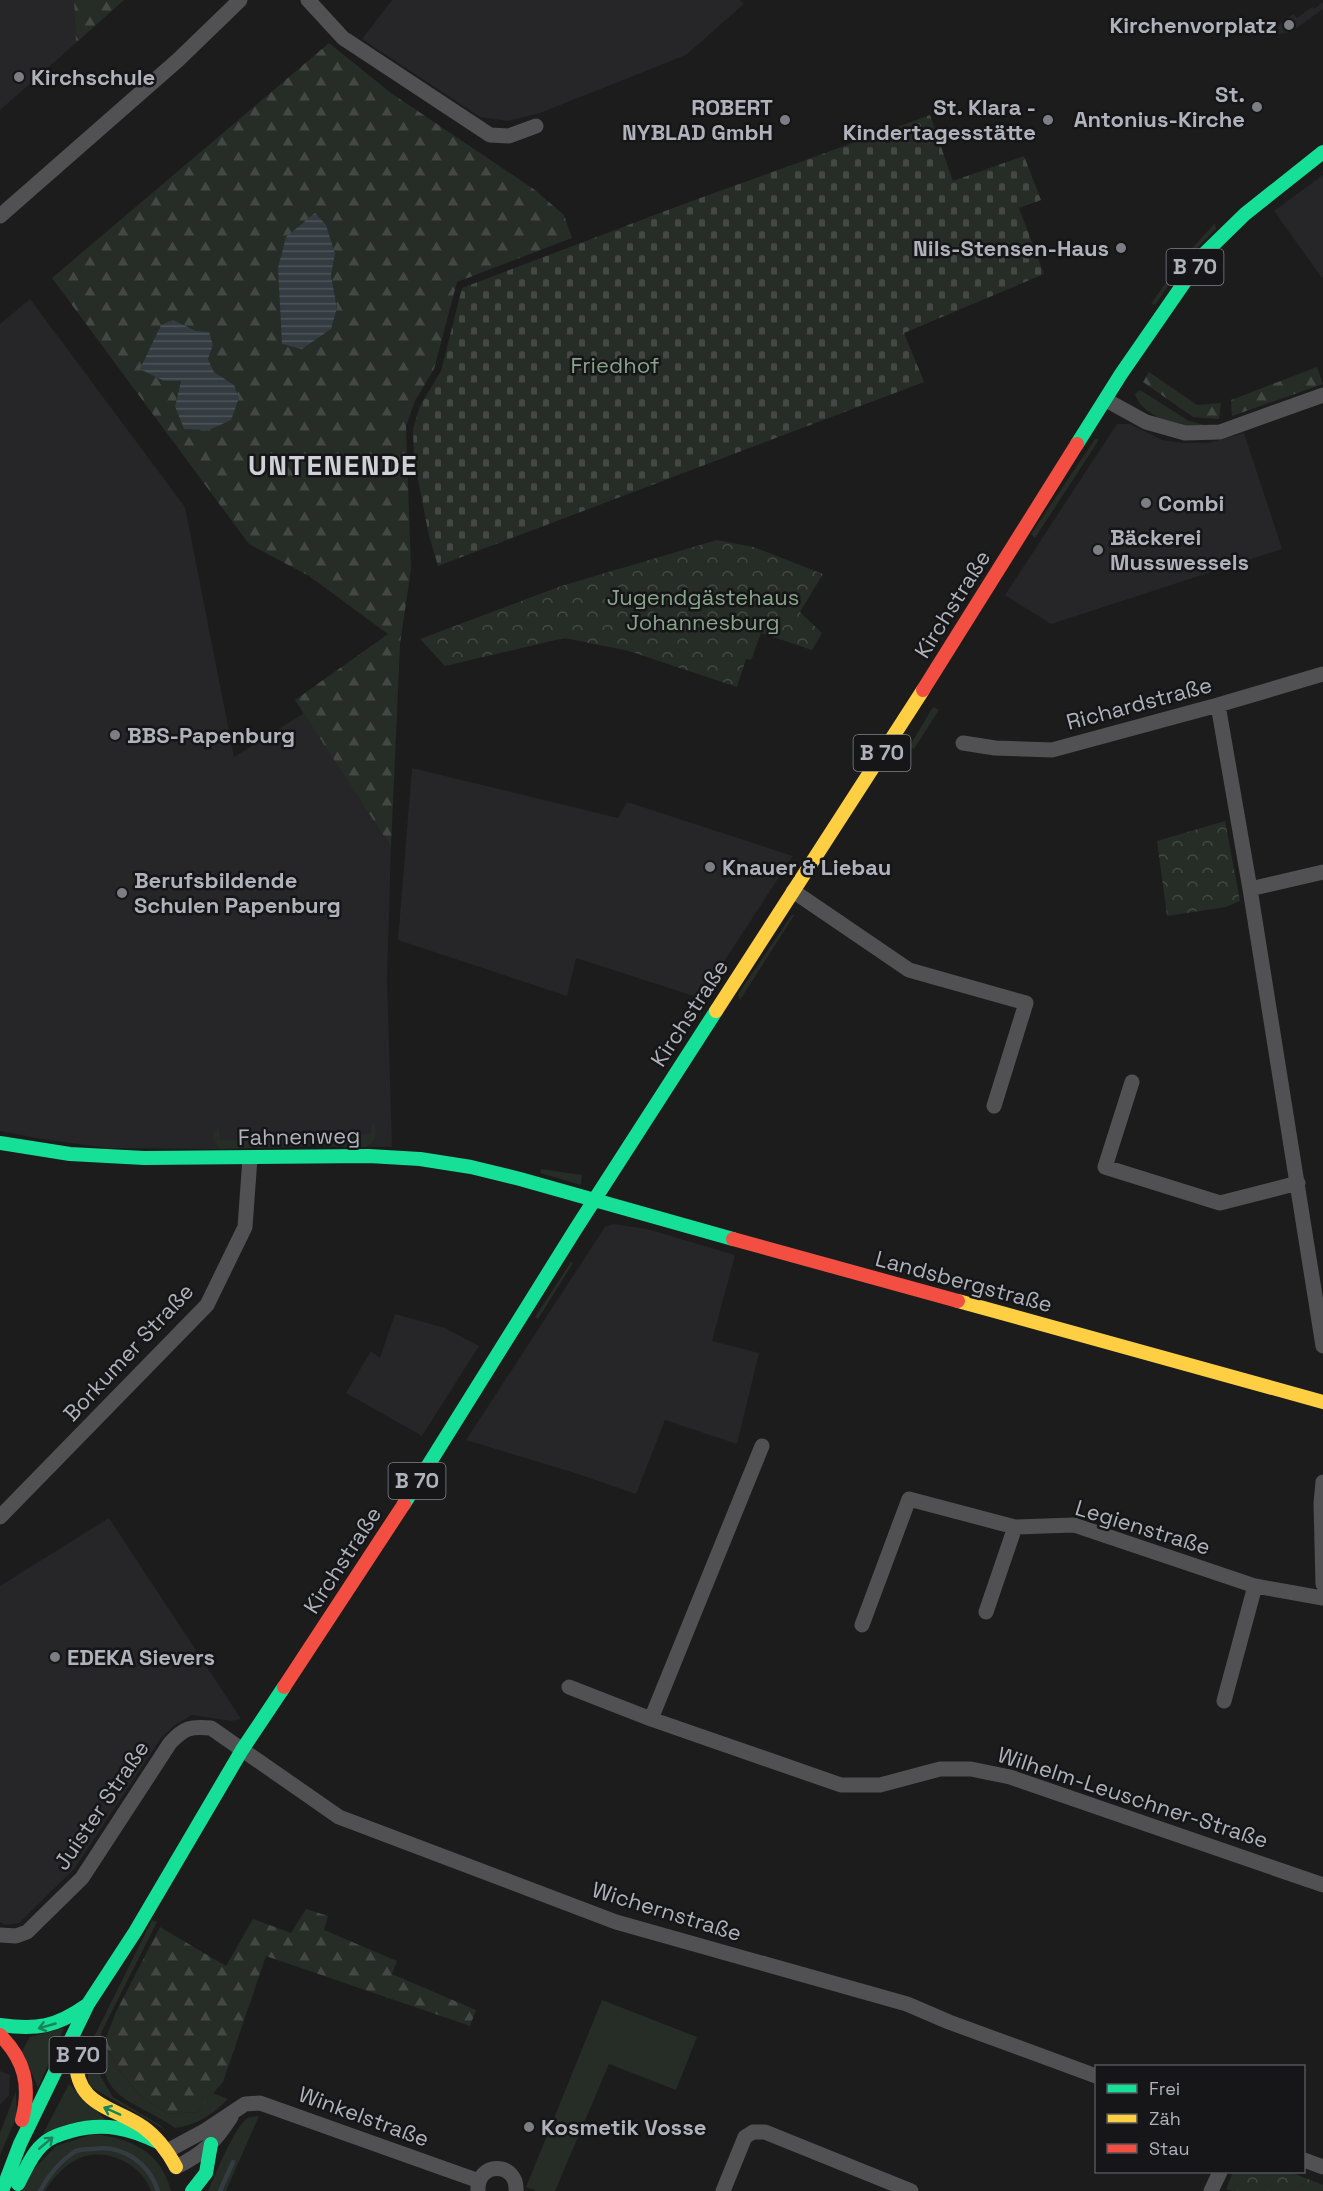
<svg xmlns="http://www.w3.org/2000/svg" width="1323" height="2191" font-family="'Space Grotesk',sans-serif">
<defs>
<pattern id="forest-firs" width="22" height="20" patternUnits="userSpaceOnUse" patternTransform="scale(1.5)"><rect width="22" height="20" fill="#262c26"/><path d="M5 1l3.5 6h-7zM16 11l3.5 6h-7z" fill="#434844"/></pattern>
<pattern id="cemetery-stones" width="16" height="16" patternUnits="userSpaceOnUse" patternTransform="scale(1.5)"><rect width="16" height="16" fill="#262c26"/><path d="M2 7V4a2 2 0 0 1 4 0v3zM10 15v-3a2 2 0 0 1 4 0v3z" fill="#434844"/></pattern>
<pattern id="park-crowns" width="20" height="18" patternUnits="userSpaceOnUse" patternTransform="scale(1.5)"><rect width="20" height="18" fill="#262c26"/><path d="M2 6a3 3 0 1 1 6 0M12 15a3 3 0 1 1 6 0" fill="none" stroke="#434844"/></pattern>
<pattern id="water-rules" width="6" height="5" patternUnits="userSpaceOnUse" patternTransform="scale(1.5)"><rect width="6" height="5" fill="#343b41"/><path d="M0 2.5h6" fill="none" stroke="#4f555a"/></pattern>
</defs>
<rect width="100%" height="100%" fill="#1c1c1c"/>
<path fill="#262628" d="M 0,0 L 74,0 L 76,43 L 0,110 Z
M 392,0 L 740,0 L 744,4 L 686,55 L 540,113 L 508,121 L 480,117 L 362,39 Z
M 1323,2 L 1323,9 L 1291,32 L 1263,37 L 1293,14 L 1297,18 L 1312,7 L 1314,9 Z
M 1323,175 L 1323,278 L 1322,278 L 1274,211 Z
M 30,299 L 185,507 L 234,757 L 304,713 L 391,847 L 387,979 L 392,1147 L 311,1146 L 220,1149 L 108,1148 L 42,1139 L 0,1131 L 0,324 Z
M 1117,424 L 1130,424 L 1162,440 L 1182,443 L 1209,443 L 1244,433 L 1282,549 L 1051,624 L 1005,595 Z
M 412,768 L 618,818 L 627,802 L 793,856 L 700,998 L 576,958 L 567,996 L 398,940 Z
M 613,1224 L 647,1229 L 735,1255 L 712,1341 L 759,1353 L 737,1444 L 665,1420 L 636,1494 L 575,1473 L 466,1440 L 605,1227 Z
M 395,1314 L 445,1328 L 479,1346 L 422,1436 L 346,1393 L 371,1351 L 380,1358 Z
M 109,1518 L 241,1719 L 231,1721 L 192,1715 L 175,1725 L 161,1738 L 74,1869 L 19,1923 L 5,1925 L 0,1922 L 0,1586 Z
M 0,2071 L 10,2075 L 9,2095 L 0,2105 Z"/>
<path fill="#262c26" d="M 1215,223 L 1216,229 L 1187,258 L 1155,305 L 1151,304 L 1184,257 Z
M 1140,390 L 1189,421 L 1213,427 C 1205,427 1197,427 1189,427 C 1172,426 1139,412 1135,394 Z
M 1095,439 L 1098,439 L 1097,443 L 1035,538 L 1031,534 Z
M 933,707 L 939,710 L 914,749 L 909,747 Z
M 795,914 L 740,1000 L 738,994 L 791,916 Z
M 371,1122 L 375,1126 C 376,1136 375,1142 366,1147 L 311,1146 L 220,1149 L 213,1139 L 213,1133 L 219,1127 L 220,1140 L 371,1134 Z
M 541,1169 L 582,1175 L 581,1185 L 540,1173 Z
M 571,1262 L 573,1263 L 538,1319 L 535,1317 Z
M 152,1920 L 157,1922 L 102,2031 L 97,2055 L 101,2077 L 113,2097 L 160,2125 L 165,2130 L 89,2086 L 85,2055 Z
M 602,2000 L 697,2037 L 676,2090 L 609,2064 L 555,2191 L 536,2191 L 526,2187 Z
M 64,2028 L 38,2088 L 22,2051 L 30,2037 Z
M 104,2043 L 121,2073 L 140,2095 L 167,2114 L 197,2112 L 213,2093 L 228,2099 C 213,2114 198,2125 175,2128 C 140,2102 95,2101 104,2043 Z
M 15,2068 L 17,2116 L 0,2155 L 0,2133 L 16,2091 Z
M 69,2084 L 105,2119 L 43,2134 Z
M 259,2116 L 226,2191 L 208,2191 C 216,2173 232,2133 245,2120 C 249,2116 254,2117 259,2116 Z
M 93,2134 C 130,2138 161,2151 171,2191 L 151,2191 C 141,2162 101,2144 74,2161 C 61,2169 53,2178 45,2191 L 20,2191 L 31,2172 L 56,2146 Z"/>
<path fill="url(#forest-firs)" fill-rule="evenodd" d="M 74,0 L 124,0 L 76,43 Z
M 329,43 L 391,93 L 535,190 L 564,215 L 572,238 L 457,282 L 434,369 L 415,401 L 406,426 L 411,569 L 400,644 L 391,847 L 295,700 L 388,634 L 309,576 L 249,544 L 52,278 ZM 335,254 L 331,275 L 337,308 L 282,344 ZM 173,321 L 196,331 L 213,345 L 208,359 L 214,372 L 234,385 L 175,406 L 181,381 Z
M 1317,367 L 1323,384 L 1232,416 L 1231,400 Z
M 1149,372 L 1197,405 L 1221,403 L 1219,419 L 1193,417 L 1143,382 Z
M 306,1909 L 328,1916 L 324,1930 L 397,1961 L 392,1974 L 476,2010 L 470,2026 L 266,1956 L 223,2082 L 197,2112 L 167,2114 L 140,2095 L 121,2073 L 104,2043 L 116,2012 L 160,1927 L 226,1966 L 253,1919 L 291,1933 Z"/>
<path fill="url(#cemetery-stones)" d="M 930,115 L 953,181 L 1024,156 L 1041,200 L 1019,208 L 1044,274 L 904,333 L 924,382 L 438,566 L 429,536 L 414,459 L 413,429 L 420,406 L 441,371 L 462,288 L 681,205 Z"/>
<path fill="url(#park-crowns)" d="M 717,540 L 754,547 L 823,574 L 800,612 L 822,633 L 812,650 L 761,633 L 751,660 L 746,659 L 737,687 L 629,651 L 564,638 L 445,666 L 420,639 L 561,586 Z
M 1225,821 L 1240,901 L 1226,907 L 1167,916 L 1157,841 Z
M 1233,2172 L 1290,2172 L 1323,2185 L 1323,2191 L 1232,2191 L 1226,2189 Z"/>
<path fill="url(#water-rules)" d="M 315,213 L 326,225 L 335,254 L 331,275 L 337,308 L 331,329 L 302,349 L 282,344 L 278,268 L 286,237 Z
M 173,320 L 196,331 L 209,332 L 213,345 L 208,359 L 214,372 L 234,385 L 239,398 L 231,420 L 209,430 L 184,429 L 175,406 L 181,381 L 164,381 L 140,369 L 161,325 Z"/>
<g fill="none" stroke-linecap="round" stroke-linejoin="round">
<path stroke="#343b41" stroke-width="4.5" d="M 40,2191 C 48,2176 59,2162 74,2152 C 79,2149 87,2149 93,2149 C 122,2144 149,2163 158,2191
M 220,2191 L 233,2162"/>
<path stroke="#515154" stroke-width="15" d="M 308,0 L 343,38 L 490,135 L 509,136 L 536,126
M 0,216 L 178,60 L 240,0
M 1106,400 L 1146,422 L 1185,433 L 1220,432 L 1323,395
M 1218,705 L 1250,889 L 1323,1346
M 963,743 L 995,748 L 1052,750 L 1218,705 L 1323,674
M 1250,889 L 1323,872
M 793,891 L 909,970 L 1026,1003 L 994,1106
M 1132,1082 L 1105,1167 L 1220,1203 L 1298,1183
M 1323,1482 L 1321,1503 L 1323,1584
M 0,1517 L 207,1305 L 245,1227 L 250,1158
M 986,1612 L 1015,1527
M 862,1625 L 909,1499 L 1015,1527 L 1074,1525 L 1255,1586 L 1323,1598
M 569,1687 L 651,1719 L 841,1785 L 880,1785 L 940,1769 L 971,1769 L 1010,1777 L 1323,1885
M 1224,1701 L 1255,1586
M 651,1719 L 762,1446
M 0,1935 L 16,1936 L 27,1932 L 82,1878 L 170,1743 C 184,1728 190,1726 211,1728 L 339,1817 L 616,1922 L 907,2004 L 949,2022 L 1096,2076
M 167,2151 L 206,2130 L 245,2104 L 260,2103 L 479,2181
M 1304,2160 L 1323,2167
M 176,2167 C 203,2154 215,2142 231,2117
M 478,2191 C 476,2161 518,2161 516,2191
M 723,2191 L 745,2137 L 753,2132 L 765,2132 L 911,2191
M 1211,2191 L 1220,2172"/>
<path stroke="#16e098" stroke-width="14" d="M 1077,444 L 1121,374 L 1204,254 L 1245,214 L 1323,152
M 0,1143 L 70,1154 L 144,1158 L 369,1156 L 420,1159 L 471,1167 L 520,1179 L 733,1239
M 404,1504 L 575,1230 L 716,1011
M 0,2025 C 37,2030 56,2027 87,2005
M 18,2184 C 25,2171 31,2155 42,2145 C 50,2137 61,2134 71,2131 C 104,2122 130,2128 160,2143
M 2,2191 L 20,2144 L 88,2004 L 135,1932 L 242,1750 L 284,1687
M 192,2191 L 206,2173 L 211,2144"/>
<path stroke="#ffcf43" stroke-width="14" d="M 716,1011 L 923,690
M 958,1301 L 1323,1402
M 76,2058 C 75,2106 112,2106 143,2127 C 157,2137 168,2152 176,2167"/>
<path stroke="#f24e42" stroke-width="14" d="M 923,690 L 1077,444
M 733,1239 L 958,1301
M 284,1687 L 404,1504
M 0,2035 C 25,2060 31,2086 22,2120"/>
</g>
<defs><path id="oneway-shaft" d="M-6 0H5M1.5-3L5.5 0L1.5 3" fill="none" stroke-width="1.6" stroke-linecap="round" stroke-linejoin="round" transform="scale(1.5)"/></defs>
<g stroke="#16855e">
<use href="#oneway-shaft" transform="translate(47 2026) rotate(164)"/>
<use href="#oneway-shaft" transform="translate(112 2111) rotate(-156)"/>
<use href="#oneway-shaft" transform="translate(46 2143) rotate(-40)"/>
</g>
<g fill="#7c7e83" stroke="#161618" stroke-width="2">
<circle cx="1289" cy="25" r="6"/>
<circle cx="19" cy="77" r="6"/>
<circle cx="1257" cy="107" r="6"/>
<circle cx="785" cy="120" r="6"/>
<circle cx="1048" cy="120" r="6"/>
<circle cx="1121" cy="248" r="6"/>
<circle cx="1146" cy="503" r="6"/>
<circle cx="1098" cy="550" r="6"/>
<circle cx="115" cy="735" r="6"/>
<circle cx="710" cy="867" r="6"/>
<circle cx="122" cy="893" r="6"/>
<circle cx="55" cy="1657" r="6"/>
<circle cx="529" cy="2127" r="6"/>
</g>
<g text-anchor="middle" stroke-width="5" stroke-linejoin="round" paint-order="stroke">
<g fill="#161618" stroke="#81838a" stroke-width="1.5">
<rect x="1166.5" y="249" width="57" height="36" rx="4.5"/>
<rect x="853.5" y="735" width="57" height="36" rx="4.5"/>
<rect x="388.5" y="1463" width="57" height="36" rx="4.5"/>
<rect x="49.5" y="2037" width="57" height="36" rx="4.5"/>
</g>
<g font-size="21" font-weight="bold" fill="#afb2bb">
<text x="1195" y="274">B 70</text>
<text x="882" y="760">B 70</text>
<text x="417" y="1488">B 70</text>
<text x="78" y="2062">B 70</text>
</g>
<g font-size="22" font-weight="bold" fill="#afb2bb" stroke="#161618" text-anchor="start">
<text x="1277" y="33" text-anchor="end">Kirchenvorplatz</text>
<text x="31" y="85">Kirchschule</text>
<text x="1245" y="102" text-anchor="end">St.<tspan x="1245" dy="25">Antonius-Kirche</tspan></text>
<text x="773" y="115" text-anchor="end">ROBERT<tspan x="773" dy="25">NYBLAD GmbH</tspan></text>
<text x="1036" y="115" text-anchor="end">St. Klara -<tspan x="1036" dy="25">Kindertagesstätte</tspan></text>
<text x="1109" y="256" text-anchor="end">Nils-Stensen-Haus</text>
<text x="1158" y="511">Combi</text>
<text x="1110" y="545">Bäckerei<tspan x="1110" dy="25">Musswessels</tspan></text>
<text x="127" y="743">BBS-Papenburg</text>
<text x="722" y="875">Knauer &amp; Liebau</text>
<text x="134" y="888">Berufsbildende<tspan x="134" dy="25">Schulen Papenburg</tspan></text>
<text x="67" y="1665">EDEKA Sievers</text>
<text x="541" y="2135">Kosmetik Vosse</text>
</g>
<g font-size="22" fill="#88a489" stroke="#161618">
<text x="615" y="373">Friedhof</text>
<text x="703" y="605">Jugendgästehaus<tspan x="703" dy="25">Johannesburg</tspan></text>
</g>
<g font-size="22" fill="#afb2bb" stroke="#161618">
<text transform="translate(952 604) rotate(-58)" y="8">Kirchstraße</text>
<text transform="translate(1139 703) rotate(-15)" y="8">Richardstraße</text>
<text transform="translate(689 1013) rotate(-57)" y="8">Kirchstraße</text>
<text transform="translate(299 1136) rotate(-1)" y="8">Fahnenweg</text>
<text transform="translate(964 1281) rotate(15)" y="8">Landsbergstraße</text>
<text transform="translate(128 1352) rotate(-47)" y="8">Borkumer Straße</text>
<text transform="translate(1143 1527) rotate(17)" y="8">Legienstraße</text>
<text transform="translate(342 1560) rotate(-57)" y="8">Kirchstraße</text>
<text transform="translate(1133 1797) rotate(18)" y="8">Wilhelm-Leuschner-Straße</text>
<text transform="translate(101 1805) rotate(-56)" y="8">Juister Straße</text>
<text transform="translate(667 1911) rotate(17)" y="8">Wichernstraße</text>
<text transform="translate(364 2116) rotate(20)" y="8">Winkelstraße</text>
</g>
<g font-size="28" font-weight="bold" letter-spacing="1.5" fill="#cfd1d7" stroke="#161618">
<text x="333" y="475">UNTENENDE</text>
</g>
</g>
<rect x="1095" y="2065" width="210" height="108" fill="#161618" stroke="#535459" stroke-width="1.5"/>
<rect x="1107" y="2084" width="30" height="9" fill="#16e098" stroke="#535459" stroke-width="1.5"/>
<text x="1149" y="2095" font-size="18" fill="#afb2bb">Frei</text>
<rect x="1107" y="2114" width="30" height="9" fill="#ffcf43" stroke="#535459" stroke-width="1.5"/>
<text x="1149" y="2125" font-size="18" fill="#afb2bb">Zäh</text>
<rect x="1107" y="2144" width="30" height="9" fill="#f24e42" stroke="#535459" stroke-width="1.5"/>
<text x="1149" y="2155" font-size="18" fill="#afb2bb">Stau</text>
</svg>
